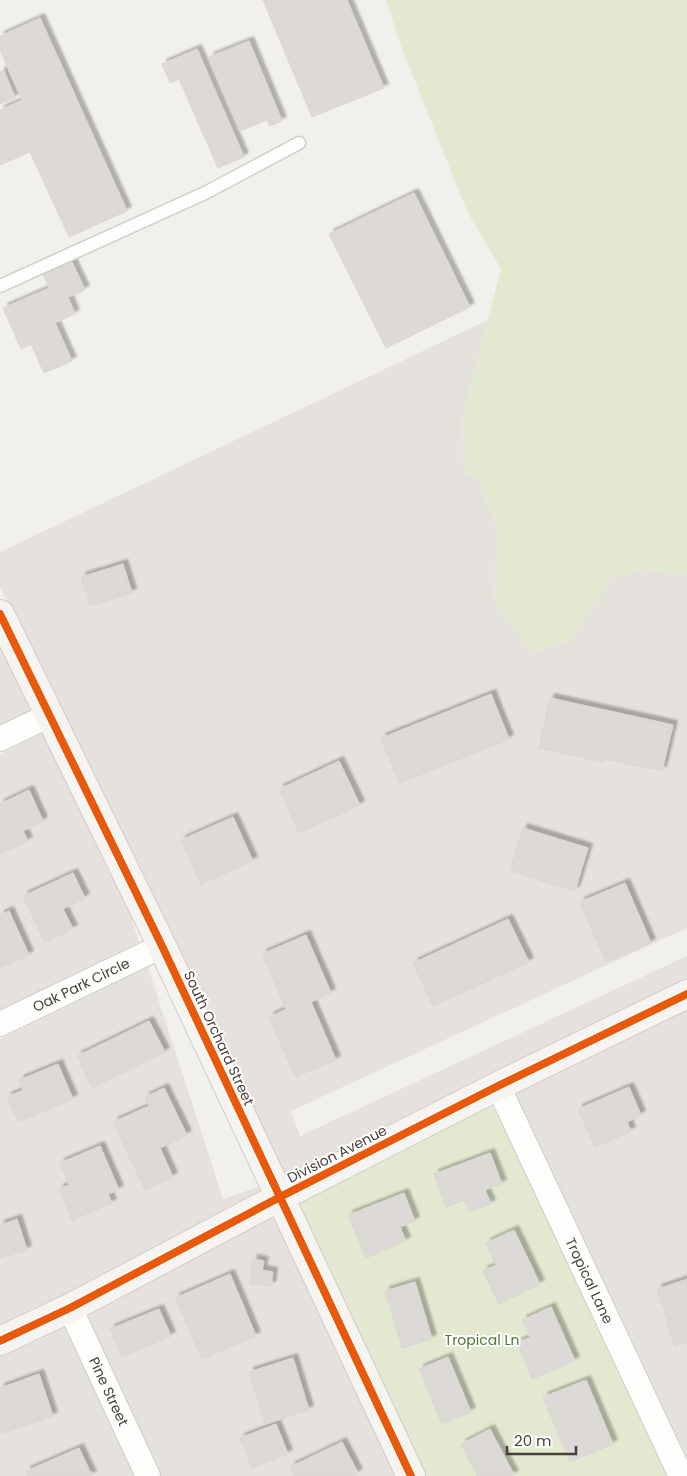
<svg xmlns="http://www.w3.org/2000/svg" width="687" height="1476" font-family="Poppins,sans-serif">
<defs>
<filter id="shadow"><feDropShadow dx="4.5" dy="-4.5" stdDeviation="1" flood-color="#0004"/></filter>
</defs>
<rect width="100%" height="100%" fill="#f2f0ed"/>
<path fill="#e5e1dc" d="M 488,320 L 462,418 L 464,473 L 479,481 L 497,528 L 494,602 L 527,645 L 533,652 L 571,640 L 609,578 L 641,569 L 687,575 L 687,928 L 291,1111 L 300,1136 L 687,956 L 687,979 L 503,1069 L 502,1068 L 297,1173 L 284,1178 L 60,710 L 56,698 L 55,699 L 0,587 L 0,552 Z
M 0,641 L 33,709 L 0,725 Z
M 45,732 L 124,896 L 139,942 L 0,1010 L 0,754 Z
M 148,967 L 223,1199 L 261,1186 L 264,1191 L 65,1296 L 0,1327 L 0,1039 Z
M 687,1008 L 687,1460 L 514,1092 Z
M 275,1215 L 398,1476 L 161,1476 L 86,1314 Z
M 65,1325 L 134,1476 L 0,1476 L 0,1356 Z"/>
<path fill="#e3e9d0" d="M 386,0 L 687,0 L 687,575 L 641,569 L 610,578 L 571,640 L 532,652 L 494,602 L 497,528 L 479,481 L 464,473 L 462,418 L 501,269 L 467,211 L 399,41 Z
M 493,1103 L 668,1476 L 424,1476 L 296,1203 Z"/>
<path fill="#dcd9d6" stroke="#dad7d3" filter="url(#shadow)" d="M 263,0 L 347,0 L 384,88 L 312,117 Z
M 40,18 L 127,211 L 69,237 L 30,152 L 0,165 L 0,110 L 22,100 L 0,50 L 0,36 Z
M 249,41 L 282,121 L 270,126 L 267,120 L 240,131 L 209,57 Z
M 197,49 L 244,157 L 218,168 L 179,79 L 170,83 L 162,64 Z
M 4,71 L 15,98 L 0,104 L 0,72 Z
M 414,193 L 470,307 L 386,348 L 329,234 Z
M 72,262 L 85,290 L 68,297 L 75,314 L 55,323 L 72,361 L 44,373 L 31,344 L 21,349 L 3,308 L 49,288 L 43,274 Z
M 123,564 L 132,593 L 90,606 L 81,577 Z
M 491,694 L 509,739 L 399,783 L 381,738 Z
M 550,698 L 673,725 L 662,771 L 604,759 L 604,762 L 539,748 Z
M 339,761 L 360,805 L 299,833 L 279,789 Z
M 29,790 L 43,821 L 23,831 L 28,841 L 0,854 L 0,804 Z
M 233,817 L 253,861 L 201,884 L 181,840 Z
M 523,828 L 588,848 L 575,891 L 510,871 Z
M 73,873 L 85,898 L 63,909 L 73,929 L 45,942 L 23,896 Z
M 625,883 L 651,943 L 606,962 L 580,902 Z
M 9,911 L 29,955 L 0,968 L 0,915 Z
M 508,919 L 529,962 L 433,1006 L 413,963 Z
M 306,935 L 331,993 L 311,1002 L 336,1060 L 295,1077 L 269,1017 L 286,1009 L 262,954 Z
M 149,1021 L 165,1052 L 92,1088 L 77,1056 Z
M 58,1064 L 73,1099 L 18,1122 L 7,1097 L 23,1090 L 19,1080 Z
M 629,1087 L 641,1115 L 627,1122 L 631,1131 L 595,1147 L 578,1109 Z
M 164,1088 L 187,1135 L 160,1148 L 173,1177 L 145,1190 L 113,1122 L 149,1106 L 145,1097 Z
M 100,1146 L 119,1190 L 108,1194 L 112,1203 L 72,1220 L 59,1189 L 69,1185 L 60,1163 Z
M 490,1153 L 502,1184 L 485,1190 L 491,1204 L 469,1212 L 465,1200 L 446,1207 L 434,1174 Z
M 404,1193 L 415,1221 L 400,1227 L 406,1241 L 366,1258 L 348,1215 Z
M 17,1219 L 27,1250 L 0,1258 L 0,1225 Z
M 514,1230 L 540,1284 L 499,1304 L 483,1271 L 496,1265 L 486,1243 Z
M 253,1259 L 264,1261 L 262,1270 L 273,1272 L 271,1286 L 250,1284 Z
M 230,1274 L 256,1336 L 202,1359 L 175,1298 Z
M 687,1279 L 687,1343 L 675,1346 L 657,1289 Z
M 415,1282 L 432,1339 L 402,1348 L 385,1291 Z
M 551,1307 L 575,1361 L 532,1379 L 517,1343 L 530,1337 L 522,1320 Z
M 159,1309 L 171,1336 L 122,1357 L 110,1329 Z
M 448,1357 L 471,1412 L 442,1424 L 419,1369 Z
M 293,1358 L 309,1410 L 265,1424 L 249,1372 Z
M 39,1374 L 53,1416 L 1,1434 L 0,1388 Z
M 586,1380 L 613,1444 L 570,1462 L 543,1397 Z
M 276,1424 L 288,1454 L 252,1468 L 240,1438 Z
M 490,1429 L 514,1475 L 513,1476 L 477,1476 L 461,1444 Z
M 342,1442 L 358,1473 L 352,1476 L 295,1476 L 290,1467 Z
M 79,1448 L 92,1476 L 28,1476 L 26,1471 Z"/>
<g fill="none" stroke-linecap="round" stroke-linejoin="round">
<g stroke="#d0cecb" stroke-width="15">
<path id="lane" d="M 0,286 L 205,193 L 299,143"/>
</g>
<g stroke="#d0cecb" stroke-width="26">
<g id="street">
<path d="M 0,739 L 50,715"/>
<path id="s1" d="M 0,1024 L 162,946"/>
<path id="s2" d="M 498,1086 L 681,1476"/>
<path id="s3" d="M 70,1308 L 148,1476"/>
</g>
</g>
<g stroke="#d0ccc5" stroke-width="30">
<path id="secondary" d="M 0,614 L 162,946 L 411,1476
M 0,1341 L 70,1308 L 280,1197 L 498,1086 L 687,994"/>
</g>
<use href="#lane" stroke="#fdfdfc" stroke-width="12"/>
<use href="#street" stroke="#fdfdfc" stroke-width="24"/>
<use href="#secondary" stroke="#f6f4f1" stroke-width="28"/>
<g stroke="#fff" stroke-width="11">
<path id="cycleway" d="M 0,614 L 162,946 L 411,1476
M 0,1341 L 70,1308 L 280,1197 L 498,1086 L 687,994"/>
</g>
<use href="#cycleway" stroke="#e8590c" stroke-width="8"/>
</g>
<g text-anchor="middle" stroke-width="4" stroke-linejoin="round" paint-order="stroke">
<g font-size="14" fill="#48413a" stroke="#fff">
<text dy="5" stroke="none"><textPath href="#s1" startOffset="90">Oak Park Circle</textPath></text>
<text transform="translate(219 1038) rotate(65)" y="5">South Orchard Street</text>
<text transform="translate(337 1154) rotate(-27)" y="5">Division Avenue</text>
<text dy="5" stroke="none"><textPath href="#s2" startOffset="215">Tropical Lane</textPath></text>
<text dy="5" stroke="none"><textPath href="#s3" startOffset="92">Pine Street</textPath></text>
</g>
<g font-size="14" fill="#537532" stroke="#fff">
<text x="482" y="1345">Tropical Ln</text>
</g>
</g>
<path d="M507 1446v8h69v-8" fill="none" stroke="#48413a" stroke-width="2.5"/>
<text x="514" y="1446" font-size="15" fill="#48413a" stroke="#ffffff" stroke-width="4" paint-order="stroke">20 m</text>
</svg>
